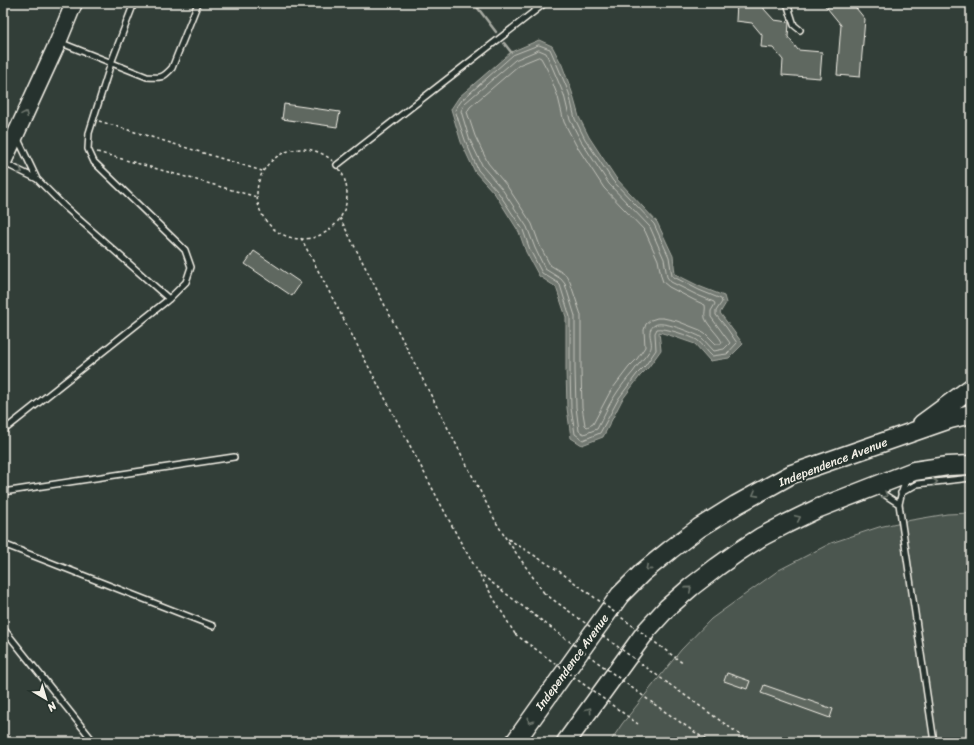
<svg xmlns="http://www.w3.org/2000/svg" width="974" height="745" font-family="Sriracha,sans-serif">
<rect width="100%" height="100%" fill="#323e38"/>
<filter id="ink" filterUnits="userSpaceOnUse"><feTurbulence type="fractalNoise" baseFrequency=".025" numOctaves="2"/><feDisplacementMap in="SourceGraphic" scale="8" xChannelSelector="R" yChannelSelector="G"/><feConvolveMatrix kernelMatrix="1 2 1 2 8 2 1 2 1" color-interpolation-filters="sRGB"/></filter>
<g filter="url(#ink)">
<path fill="#4c564f" stroke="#a0a49c" d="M 971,513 L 971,742 L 610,742 L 622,724 L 681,650 L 711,619 L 779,570 L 831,543 L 879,527 L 906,521 L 947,514 Z"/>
<path fill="#727972" stroke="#a6a9a1" d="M 539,40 L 552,46 L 562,65 L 572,92 L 579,117 L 589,137 L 616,178 L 657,222 L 673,256 L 675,274 L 701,287 L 724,296 L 726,303 L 720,313 L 729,325 L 743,344 L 729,358 L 710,361 L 695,344 L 672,336 L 659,332 L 661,350 L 648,368 L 640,376 L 622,400 L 603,437 L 582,445 L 571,438 L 567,408 L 566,370 L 566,317 L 556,287 L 539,276 L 526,252 L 519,232 L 495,194 L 475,172 L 461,142 L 451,109 L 459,97 L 511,52 Z"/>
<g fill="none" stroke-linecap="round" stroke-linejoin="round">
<path stroke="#c0c1b9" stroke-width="1" d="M 539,45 L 550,49 L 558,67 L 569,93 L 575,119 L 585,139 L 613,181 L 654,224 L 669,257 L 672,276 L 699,290 L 721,299 L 722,302 L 716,311 L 716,315 L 726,327 L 737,343 L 727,354 L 712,356 C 707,352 703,344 697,340 C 690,336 664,327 657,329 L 655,333 L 656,350 L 645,366 L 637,374 L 619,398 L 600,433 L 583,440 L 575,434 L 571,408 L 570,370 L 570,317 L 560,285 L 558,283 L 542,273 L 530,250 L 523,230 L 498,192 L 478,170 L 465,140 L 455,110 L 462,100 L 513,55 Z
M 539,50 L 546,53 L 553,69 L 564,95 L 570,120 L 581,141 L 609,184 L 650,227 L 664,259 L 667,277 L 671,282 L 697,295 L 714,302 L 715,304 L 711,311 L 711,317 L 730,343 L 724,349 L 714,351 L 702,338 L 699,336 C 690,332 662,320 655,325 C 644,331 655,342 650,350 C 645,358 638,364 633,372 C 627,379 621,386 616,394 C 608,405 603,418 597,429 L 584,434 L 579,431 L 576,407 L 575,370 L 575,316 L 565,284 L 561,279 L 545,269 L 535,248 L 527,227 L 502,189 L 483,167 L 469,138 L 461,111 L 465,103 L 515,60 Z
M 539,57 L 541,58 L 548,71 L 558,97 L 564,122 L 576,145 L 604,188 L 645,231 L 658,260 L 661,276 L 663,282 L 669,287 L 694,300 L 705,305 C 706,309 704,313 705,318 C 708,326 718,334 722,342 L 721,344 L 716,344 L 705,333 L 700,330 L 677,321 L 663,318 L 657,318 L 651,320 L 646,324 L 644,330 L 645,347 L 637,359 L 629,367 L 610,392 L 593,424 L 587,427 L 585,425 L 582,407 L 581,370 L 581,315 L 570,282 L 566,275 L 550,265 L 540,246 L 532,224 L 507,186 L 488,163 L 475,136 L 467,112 L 470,107 L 519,65 Z"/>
<path stroke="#a6a9a1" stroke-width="2.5" d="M 474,3 L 496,32
M 504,43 L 511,52"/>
</g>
<path fill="#5f6861" stroke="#f4f1e8" d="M 737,3 L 764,3 L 764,9 L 774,20 L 789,22 L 788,37 L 798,50 L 822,52 L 820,78 L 782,75 L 783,60 L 773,48 L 761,47 L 762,35 L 752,23 L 736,21 Z
M 823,3 L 852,3 L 865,19 L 860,77 L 837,75 L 841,25 Z
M 284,104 L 340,112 L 337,127 L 282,119 Z
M 254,251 L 301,283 L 292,296 L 245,264 Z
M 727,673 L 750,681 L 747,689 L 724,681 Z
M 764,685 L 833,709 L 830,718 L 761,693 Z"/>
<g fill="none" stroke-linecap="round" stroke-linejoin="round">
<g stroke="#f4f1e8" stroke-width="8">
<path id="lane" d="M 787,3 L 794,25 L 800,30
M 59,42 L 147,77 C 161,78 163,78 172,68 L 198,3
M 18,139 L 37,179
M 4,163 L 37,179 L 64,206 L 169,299
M 337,165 L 545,3
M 3,431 L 169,299 L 186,282 L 191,267 L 185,250 L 94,162 L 88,149 L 89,133 L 111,63 L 134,3
M 908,479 C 902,486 901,496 899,504 L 934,742
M 877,491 L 882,493 L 899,504
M 3,492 L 234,457
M 901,493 L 917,484 L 971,478
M 3,544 L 213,626
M 3,628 L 94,742"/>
</g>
<g stroke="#f4f1e8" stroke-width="19">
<path id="primary" d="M 3,162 L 58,42 L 74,3"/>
</g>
<g stroke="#f4f1e8" stroke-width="21">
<path id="highway" d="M 922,424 L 971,388
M 515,742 L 620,595 L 643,572 L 670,550 L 699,528 L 736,505 L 792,474 L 950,419 L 971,414
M 566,742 L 647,630 L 667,608 L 691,587 L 717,567 L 738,552 L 761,537 L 786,524 L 819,508 L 914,471 L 948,466 L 971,465"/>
</g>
<path stroke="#f4f1e8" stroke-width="1.5" stroke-dasharray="3 3" stroke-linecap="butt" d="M 99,121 L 262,171
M257 194a45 45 0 1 1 90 0a45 45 0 1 1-90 0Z
M 97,152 L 257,197
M 340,218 L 496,522 L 505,537
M 301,238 L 460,541 L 478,572
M 544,593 L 505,537 L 559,571
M 515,634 L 478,572 L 530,612
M 669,684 L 750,742
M 654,704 L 709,742"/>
<use href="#lane" stroke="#26332d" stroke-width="5"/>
<use href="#primary" stroke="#26332d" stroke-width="16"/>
<use href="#highway" stroke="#26332d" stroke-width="18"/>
<path stroke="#f4f1e8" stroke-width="1.5" stroke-dasharray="3 3" stroke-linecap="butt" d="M 559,571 L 684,664
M 544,593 L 669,684
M 530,612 L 654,704
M 515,634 L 638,724"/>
</g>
<defs><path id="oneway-chevron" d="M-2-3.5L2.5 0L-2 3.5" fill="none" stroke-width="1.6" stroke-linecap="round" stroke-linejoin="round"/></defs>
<g stroke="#6e766e">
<use href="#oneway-chevron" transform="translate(25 114) rotate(-66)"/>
<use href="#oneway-chevron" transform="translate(20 171) rotate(27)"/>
<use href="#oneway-chevron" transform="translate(935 482) rotate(-6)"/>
<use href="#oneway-chevron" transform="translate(755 494) rotate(151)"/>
<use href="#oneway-chevron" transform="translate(885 495) rotate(29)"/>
<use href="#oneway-chevron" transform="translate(798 518) rotate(-25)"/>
<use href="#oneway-chevron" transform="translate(648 568) rotate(140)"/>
<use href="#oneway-chevron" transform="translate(689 589) rotate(-41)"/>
<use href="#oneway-chevron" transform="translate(589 710) rotate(-54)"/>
<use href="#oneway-chevron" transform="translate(530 721) rotate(125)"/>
</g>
</g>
<g text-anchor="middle" stroke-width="4" stroke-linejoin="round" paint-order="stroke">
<g font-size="12" fill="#f4f1e8" stroke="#26332d">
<text transform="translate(833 462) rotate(-21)" y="4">Independence Avenue</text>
<text transform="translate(572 662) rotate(-54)" y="4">Independence Avenue</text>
</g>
</g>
<rect width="974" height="745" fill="none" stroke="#26332d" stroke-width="16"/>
<rect x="8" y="8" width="958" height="729" fill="none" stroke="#f4f1e8" stroke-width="1.5" filter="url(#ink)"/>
<g transform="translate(46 699) rotate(142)" stroke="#26332d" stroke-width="3" paint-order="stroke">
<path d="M0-3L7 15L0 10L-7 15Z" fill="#f4f1e8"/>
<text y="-6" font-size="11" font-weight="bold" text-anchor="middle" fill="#f4f1e8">N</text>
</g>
</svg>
